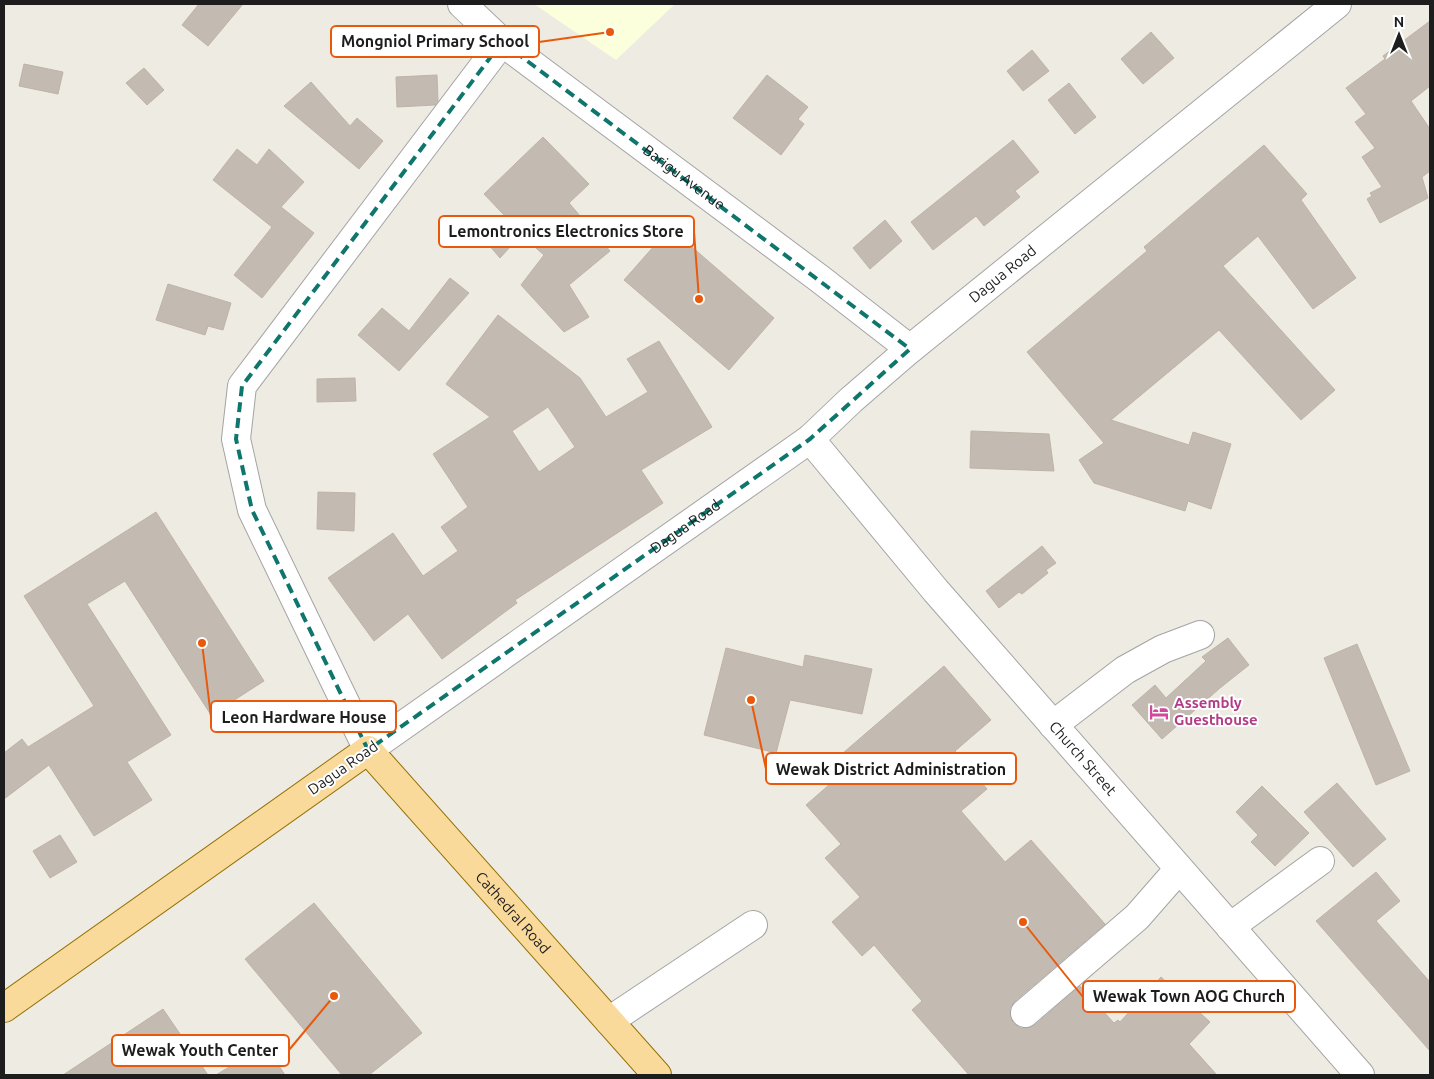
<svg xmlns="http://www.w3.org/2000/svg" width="1434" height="1079" font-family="Ubuntu,sans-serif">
<rect width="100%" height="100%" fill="#eeebe3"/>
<path fill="#fbffdb" d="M 534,4 L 675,4 L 616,60 Z"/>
<path fill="#c3bab2" stroke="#bfb3a5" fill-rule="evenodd" d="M 199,4 L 243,4 L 208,46 L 182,25 Z
M 1430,21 L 1430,86 L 1411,101 L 1430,129 L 1430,171 L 1422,177 L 1428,198 L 1380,223 L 1367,199 L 1372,196 L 1370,193 L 1382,187 L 1362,157 L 1375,148 L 1355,122 L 1366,114 L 1346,88 L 1385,59 L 1383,56 Z
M 1151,32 L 1174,58 L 1143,84 L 1121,59 Z
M 1032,50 L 1049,71 L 1023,91 L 1007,71 Z
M 24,64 L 63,72 L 58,94 L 19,86 Z
M 144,68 L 164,90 L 147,105 L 126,83 Z
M 437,75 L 438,101 L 435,105 L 397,107 L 396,77 Z
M 767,75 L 808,107 L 798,119 L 804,124 L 781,155 L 733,118 Z
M 311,82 L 350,126 L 357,118 L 383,141 L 359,169 L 284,106 Z
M 1069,83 L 1096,117 L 1075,134 L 1048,100 Z
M 543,137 L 589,184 L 569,203 L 610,251 L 569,285 L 589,317 L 564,332 L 521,285 L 544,255 L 521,235 L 500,258 L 482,237 L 505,216 L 484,194 Z
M 1013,140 L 1039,172 L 1015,191 L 1020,197 L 984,226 L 976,216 L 933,250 L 911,222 Z
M 1264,145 L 1307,194 L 1301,200 L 1356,278 L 1313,309 L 1258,236 L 1223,266 L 1335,390 L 1301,420 L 1219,330 L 1111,420 L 1189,445 L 1193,432 L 1231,444 L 1211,509 L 1188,501 L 1185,511 L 1094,483 L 1079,460 L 1104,443 L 1027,352 L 1147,251 L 1144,247 Z
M 237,149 L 257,165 L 269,149 L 304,182 L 281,207 L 314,233 L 262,298 L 234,275 L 272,227 L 213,180 Z
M 885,220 L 902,241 L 870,269 L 853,248 Z
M 670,228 L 774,318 L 729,370 L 624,280 Z
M 450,278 L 469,293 L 399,371 L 358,335 L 382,308 L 409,331 Z
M 168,284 L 231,303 L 223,330 L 208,326 L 205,335 L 156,320 Z
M 498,315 L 580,378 L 606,417 L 648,392 L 627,359 L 659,341 L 712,427 L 641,470 L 663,503 L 515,600 L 517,603 L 442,659 L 408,614 L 374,641 L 328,578 L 393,533 L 423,576 L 458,551 L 441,527 L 468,507 L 433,454 L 490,417 L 446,384 ZM 548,407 L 575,447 L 539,472 L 512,431 Z
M 355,378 L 356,401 L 317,402 L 317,379 Z
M 971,431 L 1049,434 L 1054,471 L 970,468 Z
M 318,492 L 355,493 L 354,531 L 317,529 Z
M 156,512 L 264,681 L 211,715 L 125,581 L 87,604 L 171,735 L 127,762 L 152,800 L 94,836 L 49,765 L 4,799 L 4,753 L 22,739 L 28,747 L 94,706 L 24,596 Z
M 1042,546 L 1056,563 L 1046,570 L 1048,573 L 1022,594 L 1019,592 L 999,608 L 986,591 Z
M 1228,638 L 1249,665 L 1220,688 L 1162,739 L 1132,705 L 1155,685 L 1166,698 L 1206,661 L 1202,657 Z
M 1357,644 L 1410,771 L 1376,785 L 1324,658 Z
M 726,648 L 803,667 L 805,655 L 872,669 L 862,714 L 790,700 L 776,753 L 704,735 Z
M 944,666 L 991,720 L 955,751 L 987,789 L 961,811 L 1005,862 L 1031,840 L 1105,924 L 1015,1001 L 1010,1008 L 1010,1015 L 1013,1023 L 1020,1028 L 1027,1028 L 1035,1025 L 1080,986 L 1114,1023 L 1118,1020 L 1120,1022 L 1161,977 L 1210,1022 L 1189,1044 L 1217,1075 L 969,1075 L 912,1010 L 922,1001 L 874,945 L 862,956 L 832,922 L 860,897 L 825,858 L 841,844 L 806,805 L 853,764 L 843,753 Z
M 1337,783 L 1386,839 L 1353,867 L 1304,812 Z
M 1262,786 L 1309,833 L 1275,866 L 1251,842 L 1258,835 L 1236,812 Z
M 60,835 L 77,862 L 50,878 L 33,851 Z
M 1376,872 L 1400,901 L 1376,921 L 1430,982 L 1430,1051 L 1316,921 Z
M 314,903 L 422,1033 L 369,1075 L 342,1075 L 245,959 Z
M 163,1009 L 208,1075 L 63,1075 Z
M 265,1045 L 285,1075 L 216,1075 Z"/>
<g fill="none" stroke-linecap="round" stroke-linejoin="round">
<g stroke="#a4a4a4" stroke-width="30">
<g id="minor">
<path id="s1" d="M 462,4 L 502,42 L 820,279 L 910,349"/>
<path id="s2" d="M 502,42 L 242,386 L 236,439 L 252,510 L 368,750 L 810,439 L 851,400 L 910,349 L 1337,4"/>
<path id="s3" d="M 810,439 L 936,591 L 1360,1075"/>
<path d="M 1053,725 L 1125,670 L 1163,649 L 1200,635"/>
<path d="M 1230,927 L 1320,861"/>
<path d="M 1025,1013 L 1137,917 L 1179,869"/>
<path d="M 609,1021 L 753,925"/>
</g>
</g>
<g stroke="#947102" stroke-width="30">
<g id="major">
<path id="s4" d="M 4,1008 L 368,750 L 657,1075"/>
</g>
</g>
<use href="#minor" stroke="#fff" stroke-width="28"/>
<use href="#major" stroke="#fada9b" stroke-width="28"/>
</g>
<path fill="none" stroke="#0f766e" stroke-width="4" stroke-dasharray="10 6" stroke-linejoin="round" d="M 502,42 L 910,349 L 810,439 L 368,750 L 252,510 L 236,439 L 242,386 Z"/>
<defs>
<g id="hotel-bare" transform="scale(1.5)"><path d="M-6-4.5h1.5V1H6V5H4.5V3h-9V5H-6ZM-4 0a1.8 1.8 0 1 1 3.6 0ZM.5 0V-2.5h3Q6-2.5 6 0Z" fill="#d1479c" stroke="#fff" stroke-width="2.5" paint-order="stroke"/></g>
</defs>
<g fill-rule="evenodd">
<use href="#hotel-bare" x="1159" y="712"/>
</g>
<g text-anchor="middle" stroke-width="4" stroke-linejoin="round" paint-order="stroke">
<g font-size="15" fill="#1d1d1d" stroke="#fff">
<text dy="5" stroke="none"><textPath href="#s1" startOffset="282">Barigu Avenue</textPath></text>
<text dy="5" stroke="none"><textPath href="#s2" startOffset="1618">Dagua Road</textPath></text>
<text dy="5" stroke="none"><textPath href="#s2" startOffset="1212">Dagua Road</textPath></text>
<text dy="5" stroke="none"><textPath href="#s3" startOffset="420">Church Street</textPath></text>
<text transform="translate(343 768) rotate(-35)" y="5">Dagua Road</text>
<text dy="5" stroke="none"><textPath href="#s4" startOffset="664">Cathedral Road</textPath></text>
</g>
<g font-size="15" font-weight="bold" fill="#b23c85" stroke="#fff" text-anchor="start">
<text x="1174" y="708">Assembly<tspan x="1174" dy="17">Guesthouse</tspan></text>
</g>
</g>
<path fill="none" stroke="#e8590c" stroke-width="2" d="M610 32L539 42M699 299L694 232M202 643L211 717M751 700L766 769M1023 922L1083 997M334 996L289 1050"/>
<g fill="#e8590c" stroke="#fff" stroke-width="2">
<circle cx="610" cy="32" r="5"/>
<circle cx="699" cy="299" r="5"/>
<circle cx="202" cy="643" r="5"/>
<circle cx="751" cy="700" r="5"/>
<circle cx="1023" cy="922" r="5"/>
<circle cx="334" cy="996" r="5"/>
</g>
<g fill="#fff" stroke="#e8590c" stroke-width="2">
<rect x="331" y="26" width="208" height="31" rx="5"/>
<rect x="439" y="216" width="255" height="31" rx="5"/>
<rect x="211" y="701" width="185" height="31" rx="5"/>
<rect x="766" y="753" width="250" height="31" rx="5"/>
<rect x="1083" y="981" width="212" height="31" rx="5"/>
<rect x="112" y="1035" width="177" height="31" rx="5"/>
</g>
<g font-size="16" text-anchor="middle" font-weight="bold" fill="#1d1d1d">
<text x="435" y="47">Mongniol Primary School</text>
<text x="566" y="237">Lemontronics Electronics Store</text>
<text x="304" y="723">Leon Hardware House</text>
<text x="891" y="775">Wewak District Administration</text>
<text x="1189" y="1002">Wewak Town AOG Church</text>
<text x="200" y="1056">Wewak Youth Center</text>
</g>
<rect width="1434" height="1079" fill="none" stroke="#1d1d1d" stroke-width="10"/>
<g transform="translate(1399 35)" stroke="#ffffff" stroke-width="4" paint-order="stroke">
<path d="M0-4L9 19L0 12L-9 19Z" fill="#1d1d1d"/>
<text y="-8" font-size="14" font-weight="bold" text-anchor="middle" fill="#1d1d1d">N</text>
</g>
</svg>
